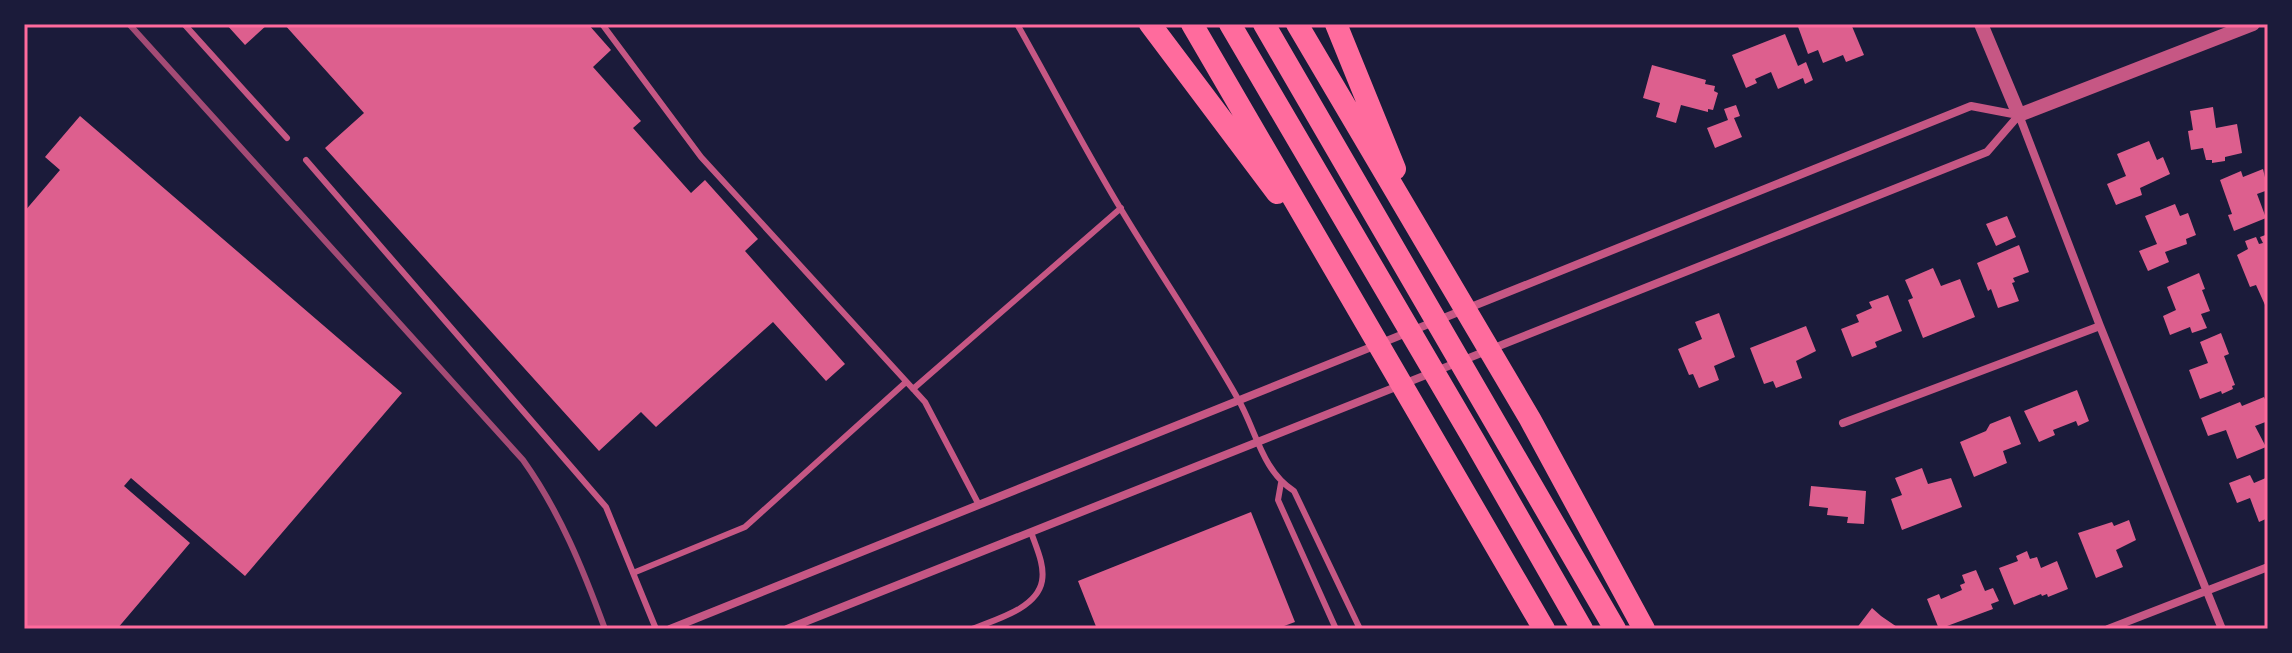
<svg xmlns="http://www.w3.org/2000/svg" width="2292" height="653" font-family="Lato,sans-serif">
<rect width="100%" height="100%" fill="#1b1b3a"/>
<path fill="#dd5f8e" d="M 226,24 L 268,24 L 245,45 Z
M 284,24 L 588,24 L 611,50 L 593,67 L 641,121 L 633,128 L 691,193 L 705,180 L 758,239 L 745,251 L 845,364 L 826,381 L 773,322 L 656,427 L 641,412 L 599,451 L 325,148 L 364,113 Z
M 1797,24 L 1834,24 L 1835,27 L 1851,24 L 1864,55 L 1846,62 L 1843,55 L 1823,63 L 1818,50 L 1808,54 Z
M 1785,34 L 1798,66 L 1806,62 L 1813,80 L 1805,84 L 1803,78 L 1778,89 L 1771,72 L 1755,79 L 1757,83 L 1746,88 L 1732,55 Z
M 1652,65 L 1706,80 L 1705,84 L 1715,86 L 1714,91 L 1718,93 L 1713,110 L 1708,109 L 1708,112 L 1681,105 L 1676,123 L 1656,117 L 1660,103 L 1643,98 Z
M 1736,105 L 1740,116 L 1734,118 L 1742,137 L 1715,148 L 1707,128 L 1728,120 L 1724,109 Z
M 2213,107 L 2216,128 L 2237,124 L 2242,153 L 2225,157 L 2225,161 L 2212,163 L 2212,160 L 2206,160 L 2203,148 L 2191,150 L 2188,131 L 2193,130 L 2190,111 Z
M 80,116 L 402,393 L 245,576 L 131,478 L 124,486 L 190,543 L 117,629 L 24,629 L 24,212 L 60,170 L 45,157 Z
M 2149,141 L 2157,160 L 2163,157 L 2170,174 L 2140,188 L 2142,195 L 2116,205 L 2107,184 L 2126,176 L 2117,154 Z
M 2263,169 L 2268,190 L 2257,194 L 2266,218 L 2234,231 L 2228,215 L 2232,214 L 2220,180 L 2241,171 L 2243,177 Z
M 2175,204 L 2180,216 L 2188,213 L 2196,235 L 2186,239 L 2187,244 L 2165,252 L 2169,262 L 2148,271 L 2139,251 L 2157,244 L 2145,216 Z
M 2007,216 L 2016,237 L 1996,246 L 1986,224 Z
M 2268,234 L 2268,304 L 2265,305 L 2256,285 L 2250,287 L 2237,255 L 2248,249 L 2245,241 L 2256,237 L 2259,244 L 2263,243 L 2260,237 Z
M 2019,245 L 2029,272 L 2013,278 L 2015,282 L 2012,283 L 2019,301 L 1998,308 L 1991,289 L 1988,291 L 1977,263 Z
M 1933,268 L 1941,286 L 1960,279 L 1975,317 L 1923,338 L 1908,300 L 1913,298 L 1905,280 Z
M 2199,273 L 2205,289 L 2202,290 L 2210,311 L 2201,314 L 2207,328 L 2192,333 L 2190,327 L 2170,335 L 2163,316 L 2176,310 L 2167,287 Z
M 1888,295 L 1902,331 L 1875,342 L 1877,347 L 1852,357 L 1841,329 L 1859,322 L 1856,315 L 1872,308 L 1869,302 Z
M 1719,313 L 1735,357 L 1714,366 L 1719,380 L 1699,388 L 1693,374 L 1689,375 L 1678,349 L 1702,339 L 1695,322 Z
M 1806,326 L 1816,351 L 1796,361 L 1802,378 L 1776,388 L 1773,381 L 1764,384 L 1750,348 Z
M 2221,333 L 2229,354 L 2224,356 L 2235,385 L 2232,386 L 2233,389 L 2222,394 L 2221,391 L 2200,399 L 2189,370 L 2208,363 L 2200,342 Z
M 2077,390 L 2089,421 L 2078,426 L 2076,421 L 2053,430 L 2055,435 L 2039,442 L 2024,411 Z
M 2264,397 L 2268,406 L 2268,421 L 2255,426 L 2266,447 L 2237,459 L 2226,430 L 2208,436 L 2201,418 L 2240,402 L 2242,406 Z
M 2010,416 L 2021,444 L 2003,451 L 2007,463 L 1974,477 L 1960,442 L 1986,431 L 1990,424 Z
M 1922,468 L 1928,484 L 1951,478 L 1962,507 L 1902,530 L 1891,499 L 1902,495 L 1895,478 Z
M 2250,475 L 2254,483 L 2268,477 L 2268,518 L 2259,522 L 2250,498 L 2237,503 L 2229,483 Z
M 1811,486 L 1866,491 L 1864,524 L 1847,523 L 1848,517 L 1827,515 L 1828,508 L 1809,506 Z
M 1251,512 L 1295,622 L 1276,629 L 1097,629 L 1078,581 Z
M 2129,520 L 2136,540 L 2116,550 L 2123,567 L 2096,578 L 2078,533 L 2112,522 L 2114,526 Z
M 2027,551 L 2030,559 L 2037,557 L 2041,568 L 2057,561 L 2068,589 L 2048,597 L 2047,594 L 2042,596 L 2041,594 L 2014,605 L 1999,568 L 2018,561 L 2016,556 Z
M 1976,570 L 1985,591 L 1993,588 L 1999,601 L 1991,604 L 1993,609 L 1939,629 L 1927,599 L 1939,594 L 1941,599 L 1962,590 L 1960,585 L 1965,583 L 1962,575 Z
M 1872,608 L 1881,616 L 1900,629 L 1856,629 Z"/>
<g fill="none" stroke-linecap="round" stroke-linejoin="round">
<path stroke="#c65784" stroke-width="6" d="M 184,24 L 287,138
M 602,24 L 701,157 L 925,402 L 979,505
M 1017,24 C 1052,86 1085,150 1122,211 C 1160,274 1202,335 1238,399 C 1256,430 1262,471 1294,491 L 1360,629
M 306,160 L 606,507 L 656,629
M 913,389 L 1121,208
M 1281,483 L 1278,500 L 1336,629
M 633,573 L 745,527 L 906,382
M 972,629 C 994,620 1037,609 1042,581 C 1045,565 1036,547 1031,532"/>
<path stroke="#c65784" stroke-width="8" d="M 2019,115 L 2100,326 L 2222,629
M 1843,423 L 2100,326
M 670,629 L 1971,106 L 2018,115
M 787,629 L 1987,152 L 2019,115
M 2108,629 L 2268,567"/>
<path stroke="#c65784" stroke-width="14" d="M 1981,24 L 2019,115 L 2253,24"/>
<path stroke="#ff6b9d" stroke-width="22" d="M 1150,24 L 1277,193
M 1192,24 L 1544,629
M 1230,24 L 1475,442 L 1582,629
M 1264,24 L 1615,629
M 1297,24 L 1530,419 L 1644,629
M 1336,24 L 1395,169"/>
<path stroke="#a44b75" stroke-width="6" d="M 129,24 L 523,460 C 560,512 583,569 605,629"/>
</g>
<rect width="2292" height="653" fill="none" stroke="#1b1b3a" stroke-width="52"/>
<rect x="26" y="26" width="2240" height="601" fill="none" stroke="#ff6b9d" stroke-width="3"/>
</svg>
